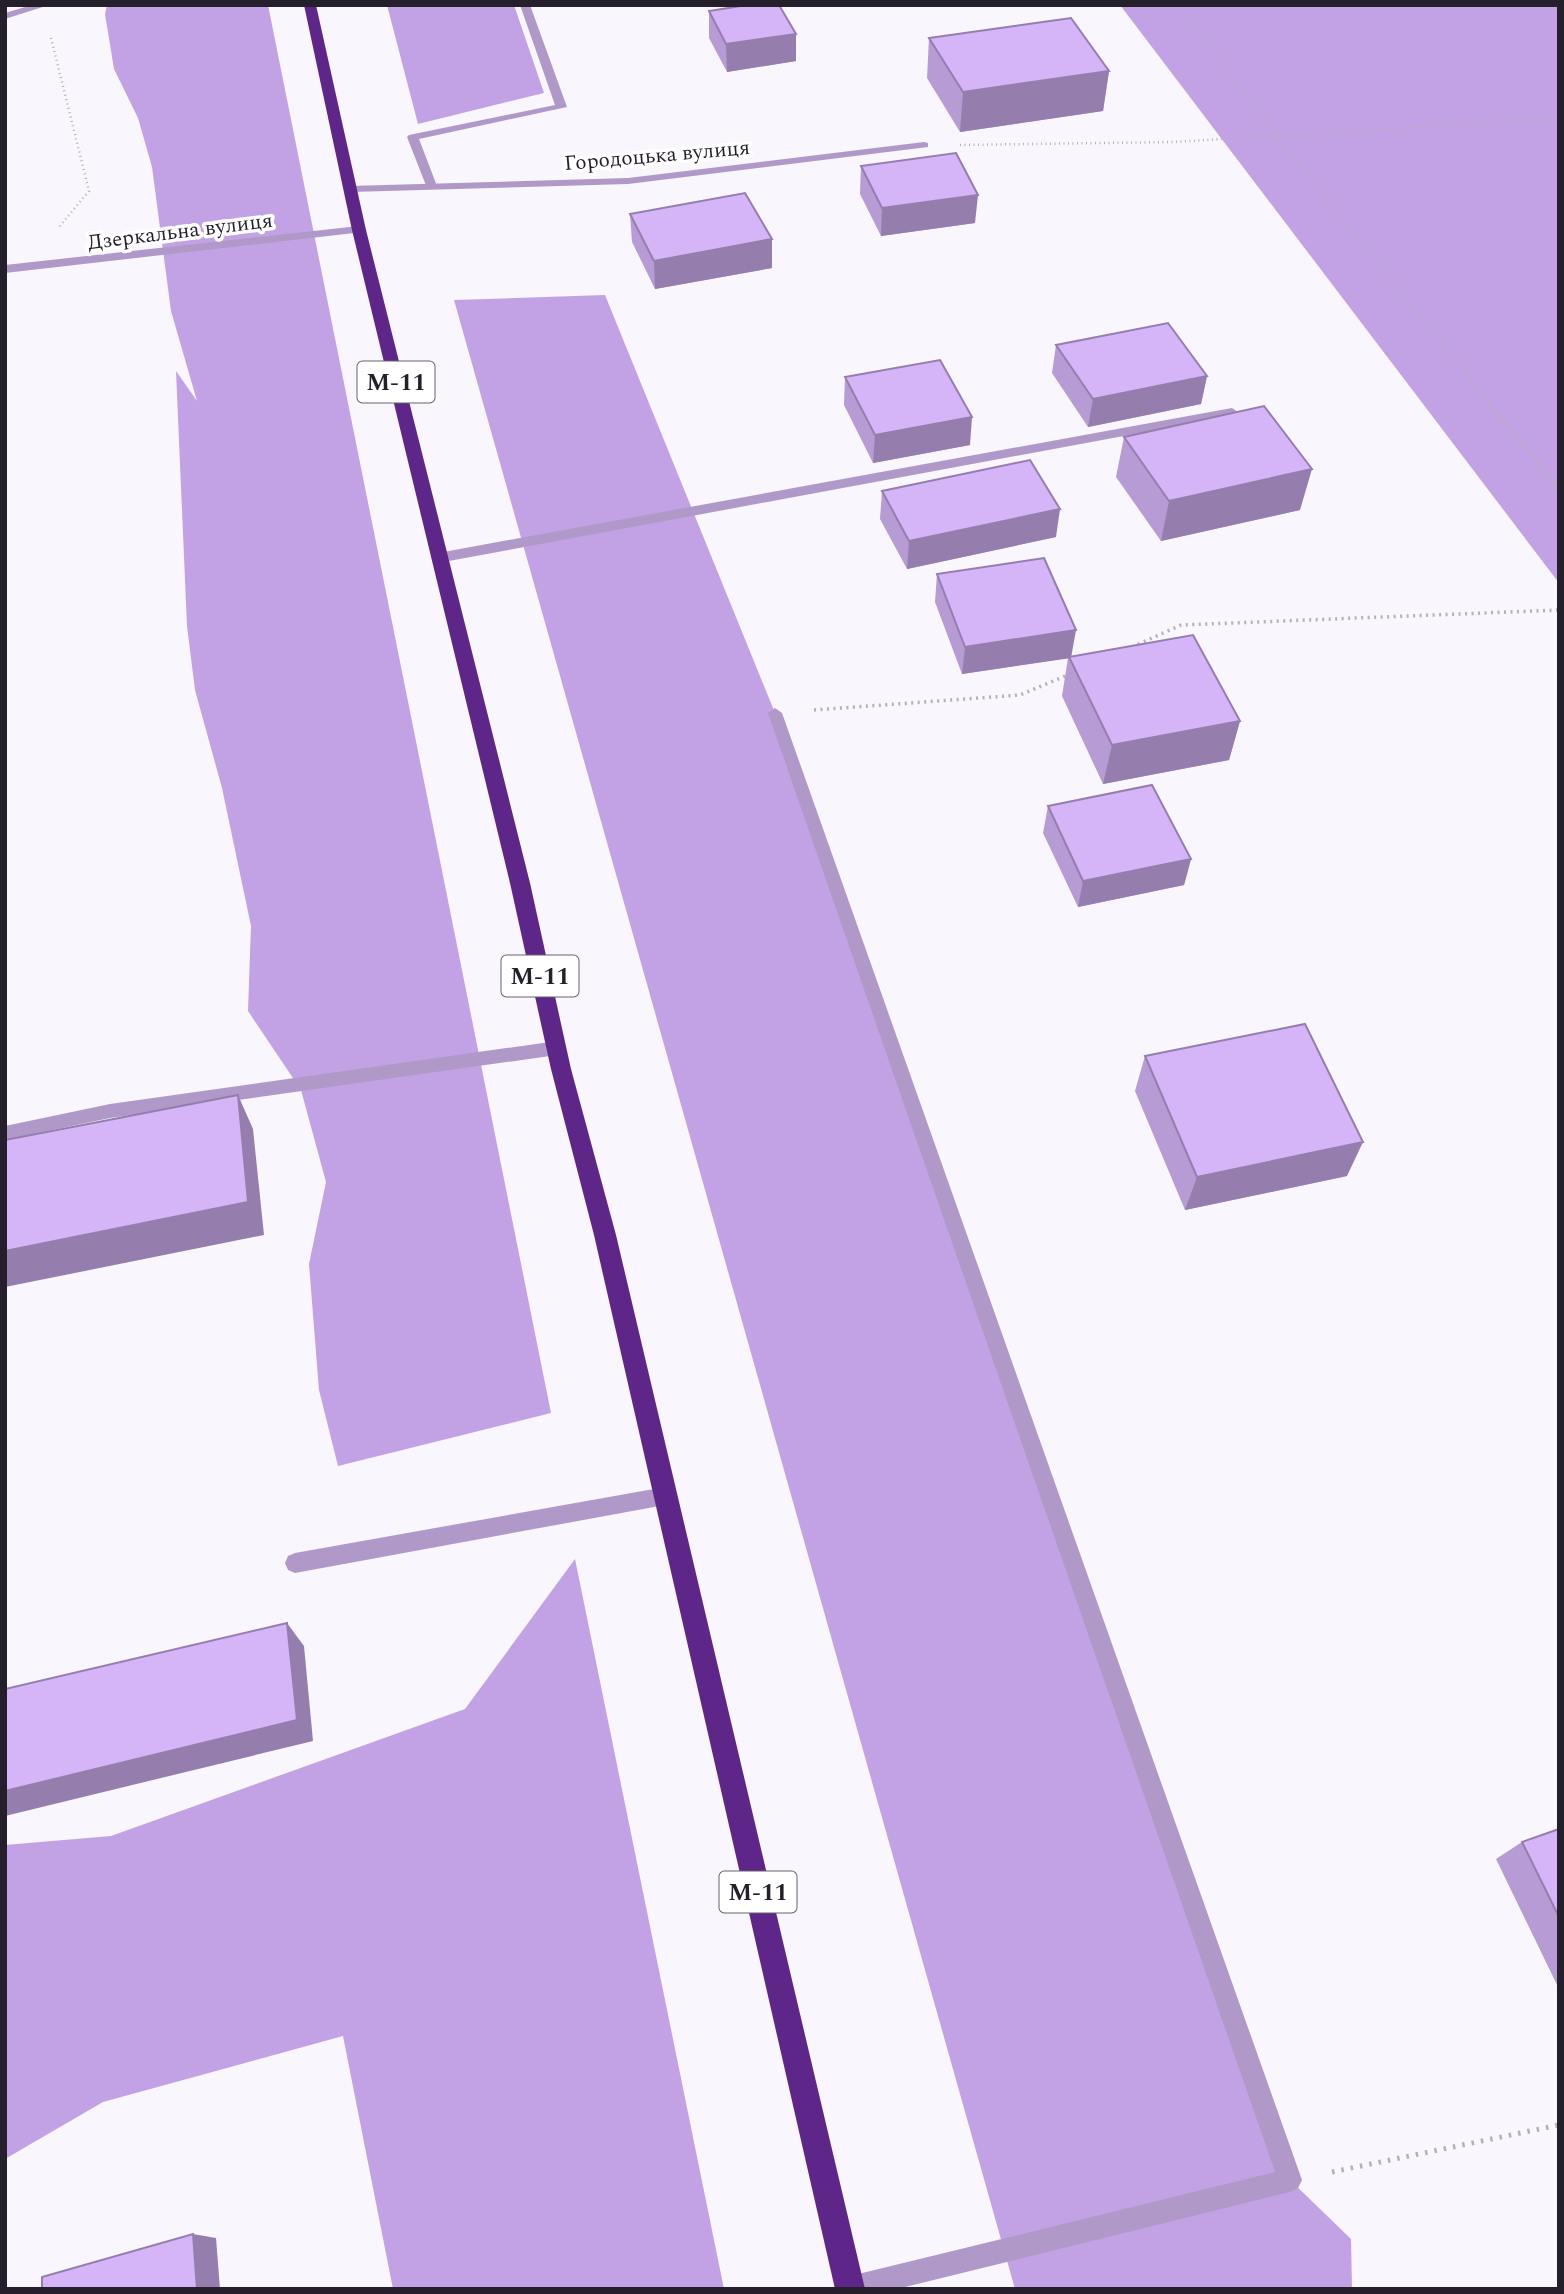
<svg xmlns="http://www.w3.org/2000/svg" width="1564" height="2294" font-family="Spectral,serif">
<rect width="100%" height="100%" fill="#f9f6fd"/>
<path fill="#c2a2e4" d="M 107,5 L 268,5 L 551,1413 L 338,1466 L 319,1390 L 309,1264 L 326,1182 L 301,1090 L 248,1011 L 251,926 L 222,788 L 195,690 L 187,626 L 176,371 L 197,401 L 171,311 L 152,167 L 138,118 L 114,69 L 105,14 Z
M 387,5 L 514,5 L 544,93 L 418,124 Z
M 1120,5 L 1559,5 L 1559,583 Z
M 605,295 L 775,713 L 1290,2180 L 1351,2239 L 1352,2289 L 1015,2289 L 454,300 Z
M 575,1559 L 724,2289 L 393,2289 L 343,2036 L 103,2102 L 5,2159 L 5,1845 L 111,1836 L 465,1709 Z"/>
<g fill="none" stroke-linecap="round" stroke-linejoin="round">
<path stroke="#b4b0b9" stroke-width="2.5" stroke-dasharray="1 3.5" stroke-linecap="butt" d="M 1185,5 L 1190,20 L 1277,136 L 1489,403
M 51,38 L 89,191 L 59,227
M 960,145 L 1172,142 L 1559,119"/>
<path stroke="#b4b0b9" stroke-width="3.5" stroke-dasharray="2 4.5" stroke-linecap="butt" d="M 1488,401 L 1559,490
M 1132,647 L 1181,625 L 1559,610
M 814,710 L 1020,695 L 1070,674"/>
<path stroke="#b4b0b9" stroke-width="5" stroke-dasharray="2.5 7" stroke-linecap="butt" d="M 1332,2172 L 1559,2125"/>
<path fill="#b099c8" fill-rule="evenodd" d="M 520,5 L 530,5 L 567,107 L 419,139 L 437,186 L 427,188 L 407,137 L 409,135 L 555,105 Z
M 1232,408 L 1238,412 L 1237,415 L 438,563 L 431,558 L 438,553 Z
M 775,708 L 782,713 L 1302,2180 L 1298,2188 L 1290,2192 L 897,2289 L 838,2288 L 841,2279 L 850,2276 L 1275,2172 L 768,713 Z
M 665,1487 L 672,1489 L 675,1496 L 672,1503 L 665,1505 L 295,1573 L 288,1570 L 285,1563 L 288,1556 L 295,1553 Z"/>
<path fill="#b099c8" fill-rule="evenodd" d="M 32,5 L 49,5 L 5,19 L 5,13 Z
M 924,142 L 928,143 L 928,147 L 628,184 L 350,192 L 344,189 L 350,186 L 628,178 Z
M 359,226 L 365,230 L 363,232 L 5,273 L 5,265 Z
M 557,1041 L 563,1043 L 565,1048 L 563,1053 L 557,1055 L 110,1118 L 5,1140 L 5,1126 L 110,1104 Z"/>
<path fill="#5f2689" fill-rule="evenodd" d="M 304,5 L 316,5 L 366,230 L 530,883 L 571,1069 L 616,1235 L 865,2289 L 835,2289 L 594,1235 L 551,1069 L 510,883 L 352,230 Z"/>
</g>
<path fill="#b79bd4" d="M 709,11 L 796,34 L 796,61 L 727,72 L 709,38 Z
M 929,38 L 1109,71 L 1103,111 L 960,132 L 927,78 Z
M 861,166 L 975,223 L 881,236 L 860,194 Z
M 630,214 L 772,239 L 772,268 L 655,289 L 632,242 Z
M 1056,345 L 1207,376 L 1201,404 L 1088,427 L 1052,373 Z
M 845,377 L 970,445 L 873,463 L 844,405 Z
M 1124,437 L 1300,510 L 1161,541 L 1116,477 Z
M 882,491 L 1056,537 L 907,569 L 880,519 Z
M 937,574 L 1071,657 L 1240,721 L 1229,760 L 1103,784 L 1062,696 L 1068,658 L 962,674 L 935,602 Z
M 1048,806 L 1191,859 L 1184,885 L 1078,907 L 1043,833 Z
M 1145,1056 L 1347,1176 L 1185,1210 L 1135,1091 Z
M 1559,1829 L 1559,1989 L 1496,1859 L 1522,1842 Z"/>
<path fill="#957ead" d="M 796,34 L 796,61 L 727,72 L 726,44 Z
M 1109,71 L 1103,111 L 960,132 L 963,92 Z
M 978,195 L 975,223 L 881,236 L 882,208 Z
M 772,239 L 772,268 L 655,289 L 654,261 Z
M 1207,376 L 1201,404 L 1088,427 L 1093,399 Z
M 972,417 L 970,445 L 873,463 L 875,435 Z
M 1312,469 L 1300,510 L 1161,541 L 1169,501 Z
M 1060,509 L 1056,537 L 907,569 L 909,541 Z
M 1076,630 L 1071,658 L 962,674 L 965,647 Z
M 1240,721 L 1229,760 L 1103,784 L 1112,745 Z
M 1191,859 L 1184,885 L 1078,907 L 1083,881 Z
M 238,1095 L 253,1129 L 264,1235 L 5,1287 L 5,1251 Z
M 1363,1142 L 1347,1176 L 1185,1210 L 1197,1177 Z
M 287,1623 L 304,1646 L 313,1741 L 5,1816 L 5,1791 Z
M 193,2234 L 216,2238 L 220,2289 L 197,2289 Z"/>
<path fill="#d5b4f7" stroke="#957ead" stroke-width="2" d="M 747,5 L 779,5 L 796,34 L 726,44 L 709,11 Z
M 1071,18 L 1109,71 L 963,92 L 929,38 Z
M 956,153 L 978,195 L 882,208 L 861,166 Z
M 745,193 L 772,239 L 654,261 L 630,214 Z
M 1168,323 L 1207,376 L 1093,399 L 1056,345 Z
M 940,360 L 972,417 L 875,435 L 845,377 Z
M 1264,406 L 1312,469 L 1169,501 L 1124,437 Z
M 1030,460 L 1060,509 L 909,541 L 882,491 Z
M 1044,558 L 1076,630 L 965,647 L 937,574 Z
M 1193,635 L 1240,721 L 1112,745 L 1069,657 Z
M 1152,785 L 1191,859 L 1083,881 L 1048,806 Z
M 1305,1024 L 1363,1142 L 1197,1177 L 1145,1056 Z
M 238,1095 L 248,1202 L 5,1251 L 5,1140 Z
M 287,1623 L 297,1720 L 5,1791 L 5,1689 Z
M 1559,1829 L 1559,1917 L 1522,1842 Z
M 193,2234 L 197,2289 L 42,2289 L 42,2277 Z"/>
<g text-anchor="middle" stroke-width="7" stroke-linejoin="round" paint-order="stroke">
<g font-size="21" fill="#251f2b" stroke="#fff">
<text transform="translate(657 155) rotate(-5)" y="7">Городоцька вулиця</text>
<text transform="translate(180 231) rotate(-7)" y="7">Дзеркальна вулиця</text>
</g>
<g fill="#fff" stroke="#66626b" stroke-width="2">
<rect x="357.5" y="361.5" width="77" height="41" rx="5"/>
<rect x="501.5" y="955.5" width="77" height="41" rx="5"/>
<rect x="719.5" y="1871.5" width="77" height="41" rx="5"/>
</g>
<g font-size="24" font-weight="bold" fill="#251f2b">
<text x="396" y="390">М-11</text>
<text x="540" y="984">М-11</text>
<text x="758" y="1900">М-11</text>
</g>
</g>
<rect width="1564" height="2294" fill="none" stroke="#251f2b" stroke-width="14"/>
</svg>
